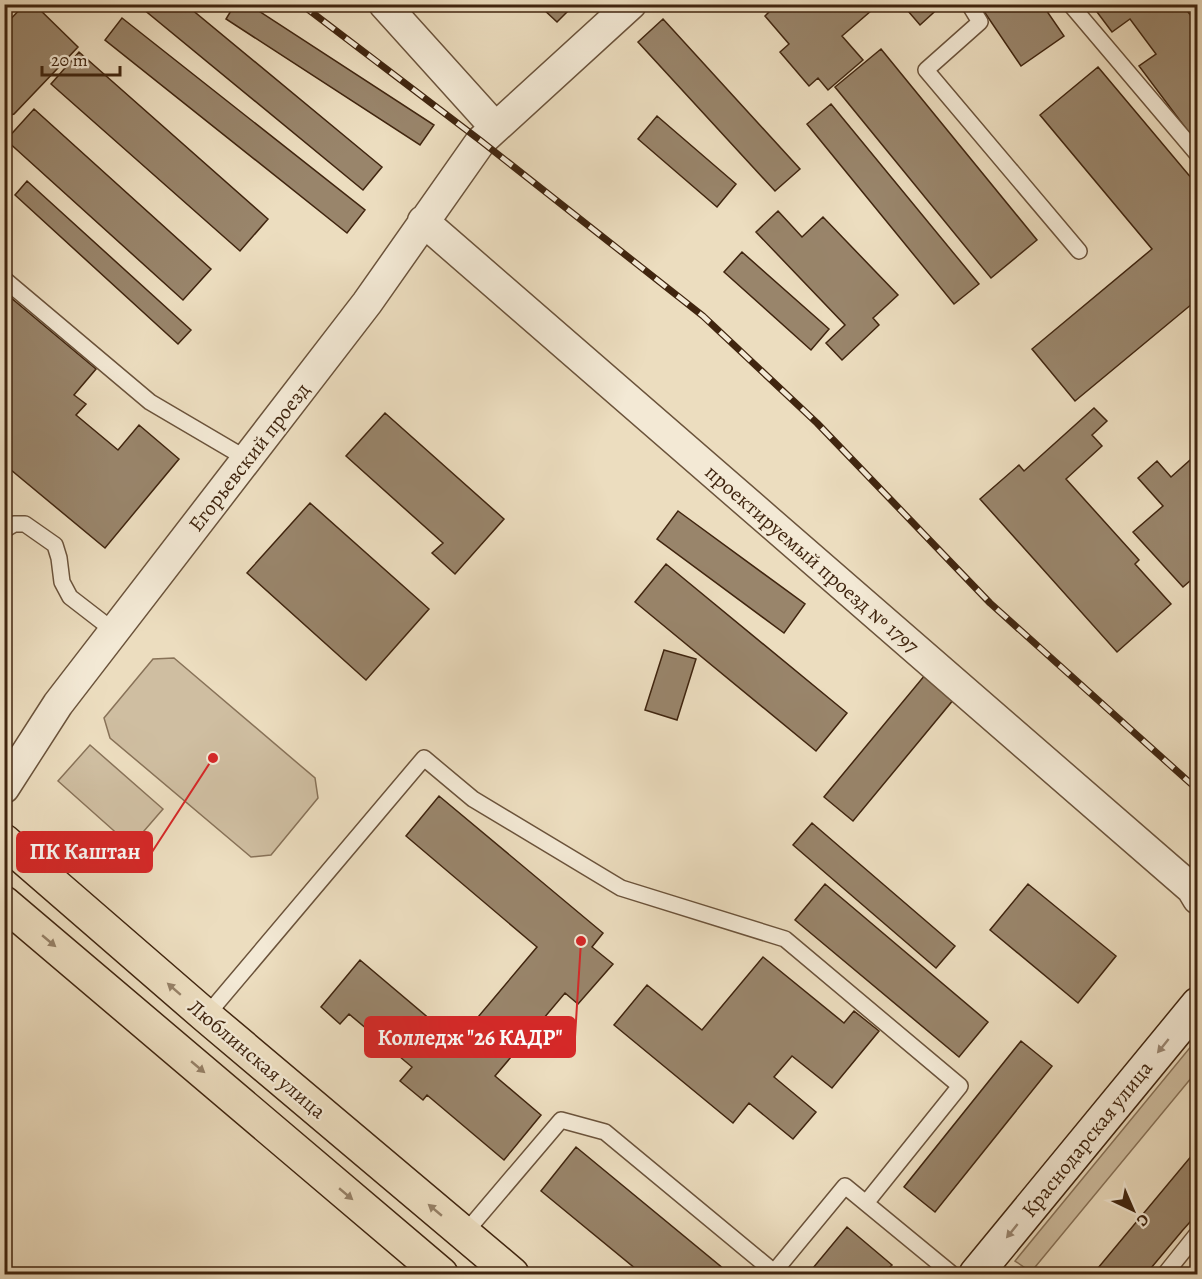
<svg xmlns="http://www.w3.org/2000/svg" width="1202" height="1279" font-family="Alegreya,serif">
<rect width="100%" height="100%" fill="#ecddbf"/>
<filter id="stains"><feTurbulence type="fractalNoise" baseFrequency=".00333" numOctaves="4"/><feColorMatrix values="0 0 0 0 .2 0 0 0 0 .09 0 0 0 0 .02 0 0 0 .5 -.17"/></filter>
<radialGradient id="worn" r=".72"><stop offset=".6" stop-color="#630" stop-opacity="0"/><stop offset="1" stop-color="#630" stop-opacity=".3"/></radialGradient>
<path fill="#cfbea1" stroke="#887258" stroke-width="1.5" d="M 174,658 L 315,778 L 318,798 L 271,855 L 251,857 L 110,738 L 104,718 L 153,659 Z
M 90,745 L 163,809 L 131,846 L 58,781 Z
M 1197,1039 L 1197,1071 L 1031,1272 L 1015,1261 Z"/>
<path fill="#99856b" stroke="#40250f" stroke-width="1.5" d="M 25,4 L 34,4 L 78,47 L 14,114 L 4,117 L 4,26 Z
M 137,4 L 185,4 L 382,167 L 363,190 Z
M 235,4 L 248,4 L 434,125 L 420,145 L 226,19 Z
M 541,4 L 575,4 L 557,22 L 540,6 Z
M 777,4 L 879,4 L 842,36 L 863,60 L 828,90 L 818,78 L 809,86 L 780,52 L 789,44 L 765,16 Z
M 902,4 L 943,4 L 920,25 Z
M 979,4 L 1042,4 L 1064,36 L 1021,66 Z
M 1091,4 L 1182,4 L 1198,25 L 1198,128 L 1190,134 L 1139,66 L 1156,54 L 1130,19 L 1112,32 Z
M 122,18 L 365,210 L 347,233 L 105,40 Z
M 663,19 L 800,169 L 775,191 L 638,42 Z
M 881,49 L 1037,240 L 991,278 L 835,87 Z
M 79,52 L 268,219 L 240,251 L 51,84 Z
M 1098,67 L 1198,186 L 1198,299 L 1075,401 L 1032,349 L 1152,249 L 1040,115 Z
M 831,104 L 979,284 L 954,304 L 807,124 Z
M 34,109 L 211,269 L 183,300 L 6,140 Z
M 657,116 L 736,184 L 717,207 L 638,139 Z
M 27,181 L 191,330 L 178,344 L 15,195 Z
M 778,211 L 802,237 L 823,217 L 898,295 L 873,318 L 879,325 L 842,360 L 826,343 L 845,325 L 756,232 Z
M 742,252 L 829,329 L 811,350 L 724,272 Z
M 4,292 L 96,369 L 74,395 L 86,404 L 76,415 L 118,450 L 139,425 L 179,459 L 105,548 L 11,470 L 4,478 Z
M 1094,408 L 1107,421 L 1092,435 L 1102,446 L 1066,479 L 1139,560 L 1135,564 L 1171,604 L 1117,652 L 980,499 L 1019,465 L 1024,471 Z
M 385,413 L 504,519 L 455,574 L 432,553 L 443,543 L 346,456 Z
M 1198,453 L 1198,574 L 1183,587 L 1133,532 L 1163,506 L 1138,478 L 1157,461 L 1171,477 Z
M 310,503 L 429,609 L 366,680 L 247,573 Z
M 678,511 L 805,604 L 784,633 L 657,539 Z
M 666,564 L 847,713 L 816,751 L 635,602 Z
M 664,650 L 696,659 L 677,720 L 645,710 Z
M 925,675 L 954,699 L 853,821 L 824,797 Z
M 439,796 L 603,933 L 592,947 L 613,964 L 578,1004 L 565,993 L 495,1076 L 541,1115 L 504,1160 L 427,1095 L 423,1100 L 400,1081 L 412,1067 L 349,1014 L 340,1024 L 321,1007 L 360,960 L 457,1042 L 537,947 L 406,836 Z
M 812,823 L 955,946 L 936,968 L 793,845 Z
M 825,884 L 988,1022 L 959,1057 L 795,920 Z
M 1028,884 L 1116,956 L 1078,1003 L 990,930 Z
M 763,957 L 844,1023 L 854,1011 L 879,1031 L 832,1088 L 792,1056 L 774,1077 L 816,1112 L 793,1139 L 749,1103 L 733,1123 L 614,1025 L 647,985 L 702,1030 Z
M 1021,1041 L 1052,1066 L 935,1212 L 904,1187 Z
M 576,1147 L 730,1274 L 642,1274 L 541,1191 Z
M 1198,1148 L 1198,1213 L 1182,1231 L 1146,1274 L 1093,1274 Z
M 847,1227 L 892,1265 L 883,1274 L 808,1274 Z"/>
<g fill="none" stroke-linecap="round" stroke-linejoin="round">
<g stroke="#6b533b" stroke-width="18">
<path id="lane" d="M 969,4 L 980,22 L 926,70 L 1079,251
M 1070,4 L 1198,155
M 4,279 L 150,402 L 247,459
M 4,530 L 14,524 L 25,524 L 55,545 L 59,558 L 62,582 L 70,597 L 114,631
M 206,1016 L 424,758 L 473,799 L 621,888 L 785,939 L 960,1086 L 866,1203
M 464,1234 L 561,1120 L 605,1132 L 774,1272 L 845,1186 L 952,1274
M 1165,1274 L 1197,1234"/>
</g>
<g stroke="#6b533b" stroke-width="33">
<path id="street" d="M 384,4 L 495,127
M 423,221 L 1192,889 L 1198,899
M 4,788 L 58,704 L 367,303 L 481,141 L 631,4"/>
</g>
<g stroke="#40250f" stroke-width="36">
<path id="secondary" d="M 976,1274 L 1198,1004"/>
</g>
<g stroke="#40250f" stroke-width="36">
<path id="primary" d="M 4,841 L 206,1016 L 512,1274
M 4,903 L 441,1274"/>
</g>
<use href="#lane" stroke="#f3e9d5" stroke-width="15"/>
<use href="#street" stroke="#f3e9d5" stroke-width="30"/>
<use href="#secondary" stroke="#f3e9d5" stroke-width="33"/>
<use href="#primary" stroke="#ecddbf" stroke-width="33"/>
<g stroke="#40250f" stroke-width="7">
<path id="rail" d="M 301,4 L 481,141 L 703,316 L 817,423 L 990,603 L 1198,790"/>
</g>
<use href="#rail" stroke="#f3e9d5" stroke-width="4.5" stroke-dasharray="14" stroke-linecap="butt"/>
</g>
<defs><path id="oneway-solid" d="M-6-.8H1V-3.2L6.5 0L1 3.2V.8H-6Z" transform="scale(1.5)"/></defs>
<g fill="#968167">
<use href="#oneway-solid" transform="translate(49 941) rotate(40)"/>
<use href="#oneway-solid" transform="translate(174 989) rotate(-139)"/>
<use href="#oneway-solid" transform="translate(198 1067) rotate(40)"/>
<use href="#oneway-solid" transform="translate(346 1194) rotate(40)"/>
<use href="#oneway-solid" transform="translate(435 1210) rotate(-140)"/>
</g>
<g fill="#9a8772">
<use href="#oneway-solid" transform="translate(1163 1046) rotate(129)"/>
<use href="#oneway-solid" transform="translate(1012 1231) rotate(129)"/>
</g>
<g text-anchor="middle" stroke-width="4.5" stroke-linejoin="round" paint-order="stroke">
<g font-size="21" fill="#40250f" stroke="#f3e9d5">
<text transform="translate(249 457) rotate(-52)" y="7">Егорьевский проезд</text>
<text transform="translate(812 559) rotate(41)" y="7">проектируемый проезд № 1797</text>
<text transform="translate(257 1059) rotate(40)" y="7">Люблинская улица</text>
<text transform="translate(1087 1139) rotate(-51)" y="7">Краснодарская улица</text>
</g>
</g>
<path fill="none" stroke="#d62828" stroke-width="2" d="M213 758L152 852M581 941L575 1037"/>
<g fill="#d62828" stroke="#f3e9d5" stroke-width="2">
<circle cx="213" cy="758" r="6"/>
<circle cx="581" cy="941" r="6"/>
</g>
<g fill="#d62828" stroke="#d62828" stroke-width="2">
<rect x="17" y="832" width="135" height="40" rx="6"/>
<rect x="365" y="1017" width="210" height="40" rx="6"/>
</g>
<g font-size="22" text-anchor="middle" font-weight="bold" fill="#fff">
<text x="85" y="859">ПК Каштан</text>
<text x="470" y="1045">Колледж "26 КАДР"</text>
</g>
<rect width="1202" height="1279" fill="none" stroke="#ecddbf" stroke-width="24"/>
<rect x="6" y="6" width="1190" height="1267" fill="none" stroke="#40250f" stroke-width="3"/>
<rect x="12" y="12" width="1178" height="1255" fill="none" stroke="#40250f" stroke-width="1.5"/>
<g transform="translate(1133 1210) rotate(136)" stroke="#f3e9d5" stroke-width="4.5" paint-order="stroke">
<path d="M0-4.5L10 22L0 15L-10 22Z" fill="#40250f"/>
<text y="-9" font-size="16" font-weight="bold" text-anchor="middle" fill="#40250f">С</text>
</g>
<path d="M42 66v9h78v-9" fill="none" stroke="#40250f" stroke-width="3"/>
<text x="51" y="66" font-size="18" fill="#40250f" stroke="#f3e9d5" stroke-width="4.5" paint-order="stroke">20 m</text>
<rect width="100%" height="100%" filter="url(#stains)"/>
<rect width="100%" height="100%" fill="url(#worn)"/>
</svg>
